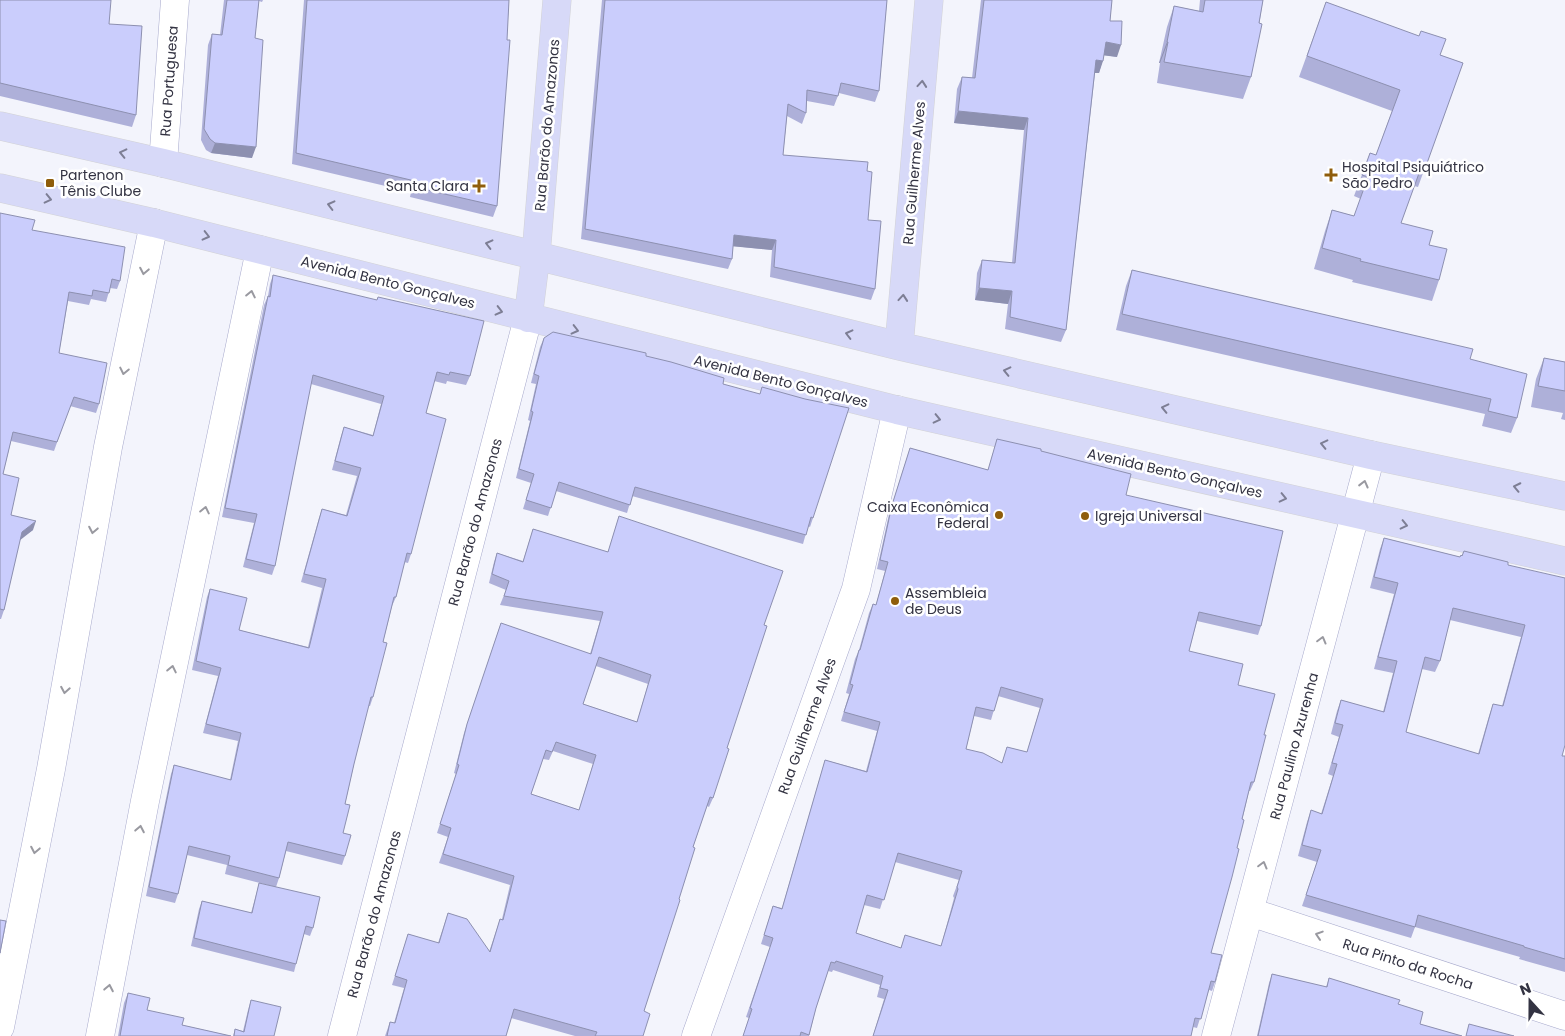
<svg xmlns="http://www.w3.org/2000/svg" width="1565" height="1036" font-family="Poppins,sans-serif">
<rect width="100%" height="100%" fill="#f3f4fc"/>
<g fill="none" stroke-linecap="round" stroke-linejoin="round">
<g stroke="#a7a9cc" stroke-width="29">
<path id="minor" d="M 163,163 L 175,0
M 1250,912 L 1565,1016
M 0,1027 L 51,769 L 108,447 L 154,223
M 100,1036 L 145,801 L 260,250
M 342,1036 L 528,318
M 696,1036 L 856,589 L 897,410
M 1216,1036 L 1371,455"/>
</g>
<g stroke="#d2d2d5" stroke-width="29">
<path id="major" d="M 0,126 L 163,163 L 899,346 L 1371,455 L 1565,496
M 0,188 L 154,223 L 897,410 L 1565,561
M 528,318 L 536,255 L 557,0
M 899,346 L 929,0"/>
</g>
<use href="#minor" stroke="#fff" stroke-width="28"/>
<use href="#major" stroke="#d7d9f8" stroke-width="28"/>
</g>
<path fill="#aeb0d9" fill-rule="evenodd" d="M 0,0 L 109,24 L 136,115 L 132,127 L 0,96 Z
M 224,0 L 263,0 L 262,2 L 259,1 L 255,38 L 252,158 L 211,153 L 206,150 L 201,140 L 208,45 L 212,34 L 220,35 Z
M 304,0 L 509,0 L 497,206 L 493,217 L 410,197 L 411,192 L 292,164 Z
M 602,0 L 887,0 L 879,91 L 875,102 L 839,93 L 834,106 L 807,101 L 806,113 L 802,124 L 787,116 L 783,155 L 867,171 L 868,220 L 875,289 L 871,300 L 770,277 L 772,250 L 733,246 L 732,259 L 728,269 L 581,239 Z
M 981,0 L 1112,0 L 1110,21 L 1117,57 L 1104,55 L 1099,73 L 1095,73 L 1066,330 L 1061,342 L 1005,329 L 1008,304 L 975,300 L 977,273 L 982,260 L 1012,263 L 1024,130 L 954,123 L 957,89 L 962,77 L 972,78 Z
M 1200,0 L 1263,0 L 1251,77 L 1243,99 L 1157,83 L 1160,63 L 1159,63 L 1167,27 L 1174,6 L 1199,11 Z
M 1326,2 L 1440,55 L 1463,63 L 1418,187 L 1414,186 L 1401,223 L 1429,245 L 1439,280 L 1432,301 L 1352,282 L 1353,280 L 1314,269 L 1325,231 L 1332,210 L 1354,216 L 1361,199 L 1354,196 L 1370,153 L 1376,155 L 1392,111 L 1299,77 Z
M 0,213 L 32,230 L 120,281 L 117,289 L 110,288 L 106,302 L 91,299 L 89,305 L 68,301 L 59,353 L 99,404 L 96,413 L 70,406 L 54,451 L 11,441 L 3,474 L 11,515 L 33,530 L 20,539 L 4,610 L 1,619 L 0,619 Z
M 1132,270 L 1470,359 L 1517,418 L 1511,433 L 1482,426 L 1485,414 L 1116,330 L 1126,286 Z
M 273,275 L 470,376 L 466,385 L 447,381 L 446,384 L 434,381 L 426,413 L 411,554 L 408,563 L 404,562 L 396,597 L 392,606 L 383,642 L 373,697 L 370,706 L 368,706 L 354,764 L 345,804 L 343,833 L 345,856 L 342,865 L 286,851 L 279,878 L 276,887 L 225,874 L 227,865 L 187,855 L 178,894 L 175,903 L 146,896 L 171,774 L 174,765 L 230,780 L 238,741 L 203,733 L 218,676 L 192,670 L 207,597 L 210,589 L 239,630 L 308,647 L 322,588 L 301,582 L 319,518 L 322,509 L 346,515 L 357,476 L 332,470 L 341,436 L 344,427 L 373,435 L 381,404 L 311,384 L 275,566 L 272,575 L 243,567 L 254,523 L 222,517 L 264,305 L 268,296 L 270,284 Z
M 544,338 L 646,356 L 723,384 L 813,518 L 810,527 L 808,526 L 803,544 L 632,496 L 627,513 L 556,491 L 548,516 L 523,509 L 531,483 L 516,478 L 530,421 L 528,420 L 536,384 L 531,383 L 540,347 Z
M 1544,358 L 1565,362 L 1565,420 L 1561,419 L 1563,413 L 1531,407 L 1536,379 Z
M 997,439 L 1041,451 L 1126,495 L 1261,626 L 1258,635 L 1197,621 L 1189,651 L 1238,685 L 1264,735 L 1254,782 L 1250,791 L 1249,791 L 1211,953 L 1215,982 L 1212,991 L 1209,990 L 1197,1028 L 1193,1027 L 1191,1036 L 873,1036 L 884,999 L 877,997 L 880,985 L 833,970 L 832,972 L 828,971 L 816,1008 L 809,1036 L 743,1036 L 749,1018 L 746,1017 L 770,947 L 761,944 L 773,906 L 782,908 L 825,760 L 866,771 L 877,731 L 841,721 L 849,694 L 846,693 L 855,659 L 859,650 L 869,613 L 873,604 L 876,605 L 885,571 L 877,569 L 889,514 L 910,448 L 988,470 ZM 998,696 L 1040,708 L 1027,752 L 1007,747 L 1002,763 L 966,749 L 974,716 L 991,720 ZM 895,862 L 959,880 L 953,896 L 954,898 L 941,946 L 905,935 L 901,948 L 856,933 L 864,905 L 880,909 Z
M 619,516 L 764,625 L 727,748 L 713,798 L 709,807 L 707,806 L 693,847 L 644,1011 L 643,1036 L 575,1036 L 511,1018 L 506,1036 L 385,1036 L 390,1022 L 394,1023 L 404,988 L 392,985 L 408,934 L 438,943 L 448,913 L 489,952 L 500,919 L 502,919 L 510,885 L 439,863 L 448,837 L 437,833 L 456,774 L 454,773 L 464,733 L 501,623 L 590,654 L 600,621 L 500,605 L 506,590 L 489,583 L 494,562 L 497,553 L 523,561 L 533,529 L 608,552 ZM 596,666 L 648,684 L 637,722 L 583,704 ZM 553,751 L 593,764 L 579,810 L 531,794 L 543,759 L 549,760 Z
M 1384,538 L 1460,557 L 1462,556 L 1464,551 L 1508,565 L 1562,756 L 1565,756 L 1565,972 L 1519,959 L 1520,957 L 1415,927 L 1411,938 L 1302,906 L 1317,862 L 1298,856 L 1307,822 L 1311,810 L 1321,814 L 1333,776 L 1328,774 L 1339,737 L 1331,734 L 1337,711 L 1341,700 L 1383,712 L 1393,673 L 1374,669 L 1394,594 L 1370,588 L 1380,549 ZM 1450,620 L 1521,637 L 1502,706 L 1493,704 L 1489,716 L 1478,754 L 1406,732 L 1422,669 L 1435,672 L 1440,661 Z
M 259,883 L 313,928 L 310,936 L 304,934 L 296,964 L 294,972 L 191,946 L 199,909 L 202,901 L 251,913 L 257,891 Z
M 1272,974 L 1326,987 L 1329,978 L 1398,1004 L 1420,1024 L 1462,1036 L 1257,1036 L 1269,983 Z
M 128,993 L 147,1010 L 182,1025 L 231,1036 L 118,1036 L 124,1003 Z
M 251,1000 L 274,1036 L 233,1036 L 235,1029 L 243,1031 L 248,1010 Z"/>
<path fill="#8d90b0" d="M 1106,42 L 1121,45 L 1117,57 L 1101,55 Z
M 1167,42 L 1168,42 L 1160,63 L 1159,63 Z
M 1096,60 L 1103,61 L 1099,73 L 1092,73 Z
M 958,111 L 1028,118 L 1024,130 L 954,123 Z
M 215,143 L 256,147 L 252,158 L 211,153 Z
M 734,235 L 776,240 L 772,250 L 730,246 Z
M 979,288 L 1012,291 L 1008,304 L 975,300 Z
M 36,521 L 33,530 L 19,541 L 22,532 Z"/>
<path fill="#cacdfc" stroke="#8d90b0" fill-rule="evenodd" d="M 0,0 L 111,0 L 109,24 L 142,26 L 136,115 L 0,83 Z
M 227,0 L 259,0 L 255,38 L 263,40 L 256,147 L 215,143 L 210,139 L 204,129 L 212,34 L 222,35 Z
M 307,0 L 509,0 L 507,40 L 510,40 L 497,206 L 414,187 L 415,181 L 296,153 Z
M 605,0 L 887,0 L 879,91 L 841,83 L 838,96 L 807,90 L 806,113 L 788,104 L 783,155 L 868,162 L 867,171 L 872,172 L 868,220 L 881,221 L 875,289 L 774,267 L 776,240 L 734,235 L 732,259 L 585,229 Z
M 984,0 L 1112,0 L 1110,21 L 1122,21 L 1121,45 L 1106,42 L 1103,61 L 1096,60 L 1066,330 L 1010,317 L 1012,291 L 979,288 L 982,260 L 1015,263 L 1028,118 L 958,111 L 962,77 L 975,78 Z
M 1205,0 L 1263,0 L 1259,23 L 1262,24 L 1251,77 L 1164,62 L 1168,42 L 1167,42 L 1174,6 L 1203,12 Z
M 1326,2 L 1419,36 L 1421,31 L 1446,39 L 1440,55 L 1463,63 L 1426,166 L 1422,165 L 1401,223 L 1433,231 L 1429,245 L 1447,249 L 1439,280 L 1360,261 L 1361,259 L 1322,248 L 1332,210 L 1354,216 L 1368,177 L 1362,175 L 1370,153 L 1376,155 L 1400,90 L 1307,56 Z
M 0,213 L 35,220 L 32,230 L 125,247 L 120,281 L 112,279 L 109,293 L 93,290 L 92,296 L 69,292 L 59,353 L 107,363 L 99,404 L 74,397 L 57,442 L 13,432 L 3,474 L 19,478 L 11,515 L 36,521 L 22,532 L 4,610 L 0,609 Z
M 1132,270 L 1473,349 L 1470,359 L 1527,374 L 1517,418 L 1488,411 L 1491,399 L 1122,314 Z
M 273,275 L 377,300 L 378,297 L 484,321 L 470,376 L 450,372 L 449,375 L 437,372 L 426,413 L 446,419 L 411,554 L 407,553 L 396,597 L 394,597 L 383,642 L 387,643 L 373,697 L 371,697 L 354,764 L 345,804 L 350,805 L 343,833 L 351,835 L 345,856 L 288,842 L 279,878 L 228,865 L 230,856 L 189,846 L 178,894 L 149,887 L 174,765 L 231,780 L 241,733 L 206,724 L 221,668 L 196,661 L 210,589 L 247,598 L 239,630 L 309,648 L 326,579 L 304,574 L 322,509 L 347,516 L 361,468 L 335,461 L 344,427 L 373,436 L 384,396 L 313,375 L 275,566 L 246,559 L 257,514 L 225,508 L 268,296 L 270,297 Z
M 553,332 L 646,353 L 646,356 L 671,362 L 724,378 L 723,384 L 760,394 L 762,387 L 805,399 L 849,408 L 813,518 L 811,517 L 806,535 L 635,487 L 630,505 L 559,482 L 551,508 L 526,500 L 534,474 L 519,469 L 533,412 L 531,411 L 539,376 L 534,374 L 544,338 Z
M 1544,358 L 1565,362 L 1565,391 L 1538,386 Z
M 997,439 L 1041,449 L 1041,451 L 1131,474 L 1126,495 L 1283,531 L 1261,626 L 1199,612 L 1189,651 L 1243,664 L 1238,685 L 1275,694 L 1264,735 L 1266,735 L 1254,782 L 1251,782 L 1242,819 L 1244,820 L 1237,848 L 1239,849 L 1232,877 L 1211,953 L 1222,955 L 1215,982 L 1211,981 L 1201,1019 L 1195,1018 L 1191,1036 L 873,1036 L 888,990 L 880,988 L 883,976 L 836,961 L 835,963 L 831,962 L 816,1008 L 809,1035 L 801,1032 L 800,1036 L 743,1036 L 752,1009 L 750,1008 L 773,938 L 764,935 L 773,906 L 782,909 L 825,760 L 867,772 L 880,722 L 844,712 L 853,685 L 850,684 L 859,650 L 860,650 L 873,604 L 876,605 L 888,562 L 880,560 L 892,505 L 910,448 L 988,470 ZM 1001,687 L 1043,699 L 1027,752 L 1007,747 L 1002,763 L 983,753 L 966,749 L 976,707 L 994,711 ZM 898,853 L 962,871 L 957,887 L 958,889 L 941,946 L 905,935 L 901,948 L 856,933 L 867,895 L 884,900 Z
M 619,516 L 783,571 L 764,625 L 767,626 L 727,748 L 729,749 L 713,798 L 710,797 L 693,847 L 695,848 L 679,899 L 680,900 L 644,1011 L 650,1014 L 643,1036 L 595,1036 L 597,1032 L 514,1009 L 506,1036 L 387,1036 L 390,1022 L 395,1023 L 407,980 L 395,976 L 408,934 L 439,943 L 448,913 L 467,919 L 490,952 L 500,919 L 503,920 L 514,876 L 443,854 L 451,828 L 440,824 L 459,765 L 457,764 L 467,724 L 501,623 L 591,654 L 603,612 L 504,596 L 509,581 L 492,574 L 497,553 L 523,562 L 533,529 L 608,552 ZM 599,657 L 651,675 L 637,722 L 583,704 ZM 556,742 L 596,755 L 579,810 L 531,794 L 546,750 L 552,752 Z
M 1384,538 L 1460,557 L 1461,555 L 1462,556 L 1464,551 L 1508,562 L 1508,565 L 1565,578 L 1565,745 L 1562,756 L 1565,756 L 1565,959 L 1524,947 L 1524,946 L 1418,915 L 1415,927 L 1306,895 L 1321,850 L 1302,845 L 1311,810 L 1322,814 L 1337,764 L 1332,763 L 1343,725 L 1335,723 L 1341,700 L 1384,712 L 1397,661 L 1378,657 L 1398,583 L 1374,577 ZM 1453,608 L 1525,625 L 1503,706 L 1493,704 L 1479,754 L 1406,732 L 1425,657 L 1440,661 Z
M 259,883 L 320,897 L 313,928 L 306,926 L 296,964 L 194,938 L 202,901 L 252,913 Z
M 0,920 L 6,921 L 0,953 Z
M 1272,974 L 1327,987 L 1329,978 L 1400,1000 L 1398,1004 L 1423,1012 L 1420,1024 L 1462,1036 L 1258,1036 Z
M 128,993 L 150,998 L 147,1010 L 184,1018 L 182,1025 L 231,1036 L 120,1036 Z
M 251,1000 L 281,1007 L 274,1036 L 234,1036 L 235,1029 L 244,1032 Z
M 1469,1024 L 1514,1036 L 1466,1036 Z"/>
<defs><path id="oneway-chevron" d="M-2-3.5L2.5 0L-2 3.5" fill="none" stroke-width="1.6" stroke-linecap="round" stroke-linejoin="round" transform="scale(1.25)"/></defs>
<g stroke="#7d7e94">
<use href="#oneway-chevron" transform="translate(922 84) rotate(-85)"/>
<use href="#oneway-chevron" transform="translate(123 153) rotate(-167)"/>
<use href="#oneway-chevron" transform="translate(48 199) rotate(13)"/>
<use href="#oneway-chevron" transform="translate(331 205) rotate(-166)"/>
<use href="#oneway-chevron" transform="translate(206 236) rotate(14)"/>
<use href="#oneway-chevron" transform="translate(489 244) rotate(-166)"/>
<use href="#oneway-chevron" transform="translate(903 298) rotate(-85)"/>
<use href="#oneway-chevron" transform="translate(499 311) rotate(14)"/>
<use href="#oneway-chevron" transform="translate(575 330) rotate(14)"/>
<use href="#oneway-chevron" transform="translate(849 334) rotate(-166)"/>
<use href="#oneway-chevron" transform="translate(1007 371) rotate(-167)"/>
<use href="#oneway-chevron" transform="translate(1165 408) rotate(-167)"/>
<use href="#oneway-chevron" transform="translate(937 419) rotate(13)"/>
<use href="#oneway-chevron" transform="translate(1324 444) rotate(-167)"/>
<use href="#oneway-chevron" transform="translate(1517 487) rotate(-168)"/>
<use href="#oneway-chevron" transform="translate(1283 498) rotate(13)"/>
<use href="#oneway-chevron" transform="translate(1404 525) rotate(13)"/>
</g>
<g stroke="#9999a0">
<use href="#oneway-chevron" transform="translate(144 271) rotate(101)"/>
<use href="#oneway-chevron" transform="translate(251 294) rotate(-78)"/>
<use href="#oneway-chevron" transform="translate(124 371) rotate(102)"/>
<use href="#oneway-chevron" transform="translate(1364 484) rotate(-76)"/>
<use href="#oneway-chevron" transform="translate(205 510) rotate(-78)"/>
<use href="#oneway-chevron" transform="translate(93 530) rotate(101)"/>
<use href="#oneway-chevron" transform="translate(1322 640) rotate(-75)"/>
<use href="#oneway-chevron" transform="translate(172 669) rotate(-78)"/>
<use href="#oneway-chevron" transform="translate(65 690) rotate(100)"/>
<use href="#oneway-chevron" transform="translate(140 829) rotate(-79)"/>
<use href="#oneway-chevron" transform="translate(35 850) rotate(101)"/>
<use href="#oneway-chevron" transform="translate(1263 865) rotate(-75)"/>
<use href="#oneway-chevron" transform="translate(1319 935) rotate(-162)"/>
<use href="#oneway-chevron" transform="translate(109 988) rotate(-79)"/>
</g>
<g fill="#8f5d0b" stroke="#fff" stroke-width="2">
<path d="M1328.5 167.5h5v5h5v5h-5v5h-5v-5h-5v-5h5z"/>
<rect x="45" y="178" width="10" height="10" rx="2.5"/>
<path d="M476.5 178.5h5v5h5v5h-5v5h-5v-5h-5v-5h5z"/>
<circle cx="999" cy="515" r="5"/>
<circle cx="1085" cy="516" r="5"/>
<circle cx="895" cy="601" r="5"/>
</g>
<g text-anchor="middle" stroke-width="5" stroke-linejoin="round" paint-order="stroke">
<g font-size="14" fill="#333342" stroke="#fff">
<text transform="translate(169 81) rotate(-86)" y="5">Rua Portuguesa</text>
<text transform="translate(547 125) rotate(-85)" y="5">Rua Barão do Amazonas</text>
<text transform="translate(914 173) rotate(-85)" y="5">Rua Guilherme Alves</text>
<text transform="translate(388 282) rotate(14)" y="5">Avenida Bento Gonçalves</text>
<text transform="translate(781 381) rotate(14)" y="5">Avenida Bento Gonçalves</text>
<text transform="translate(1175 473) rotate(13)" y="5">Avenida Bento Gonçalves</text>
<text transform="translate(475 522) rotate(-75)" y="5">Rua Barão do Amazonas</text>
<text transform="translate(807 726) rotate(-70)" y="5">Rua Guilherme Alves</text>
<text transform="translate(1294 746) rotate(-75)" y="5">Rua Paulino Azurenha</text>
<text transform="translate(374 914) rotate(-75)" y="5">Rua Barão do Amazonas</text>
<text transform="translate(1408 964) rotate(18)" y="5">Rua Pinto da Rocha</text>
</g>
<g font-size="14" fill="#333342" stroke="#fff" text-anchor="start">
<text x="1342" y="172">Hospital Psiquiátrico<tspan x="1342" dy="16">São Pedro</tspan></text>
<text x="60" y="180">Partenon<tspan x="60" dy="16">Tênis Clube</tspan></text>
<text x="469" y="191" text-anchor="end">Santa Clara</text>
<text x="989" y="512" text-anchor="end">Caixa Econômica<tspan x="989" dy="16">Federal</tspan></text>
<text x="1095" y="521">Igreja Universal</text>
<text x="905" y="598">Assembleia<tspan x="905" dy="16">de Deus</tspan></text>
</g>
</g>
<g transform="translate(1530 1001) rotate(339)" stroke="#ffffff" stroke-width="4" paint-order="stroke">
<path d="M0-4L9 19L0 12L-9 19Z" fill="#333342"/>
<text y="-8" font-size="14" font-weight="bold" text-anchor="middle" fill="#333342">N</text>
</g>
</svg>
